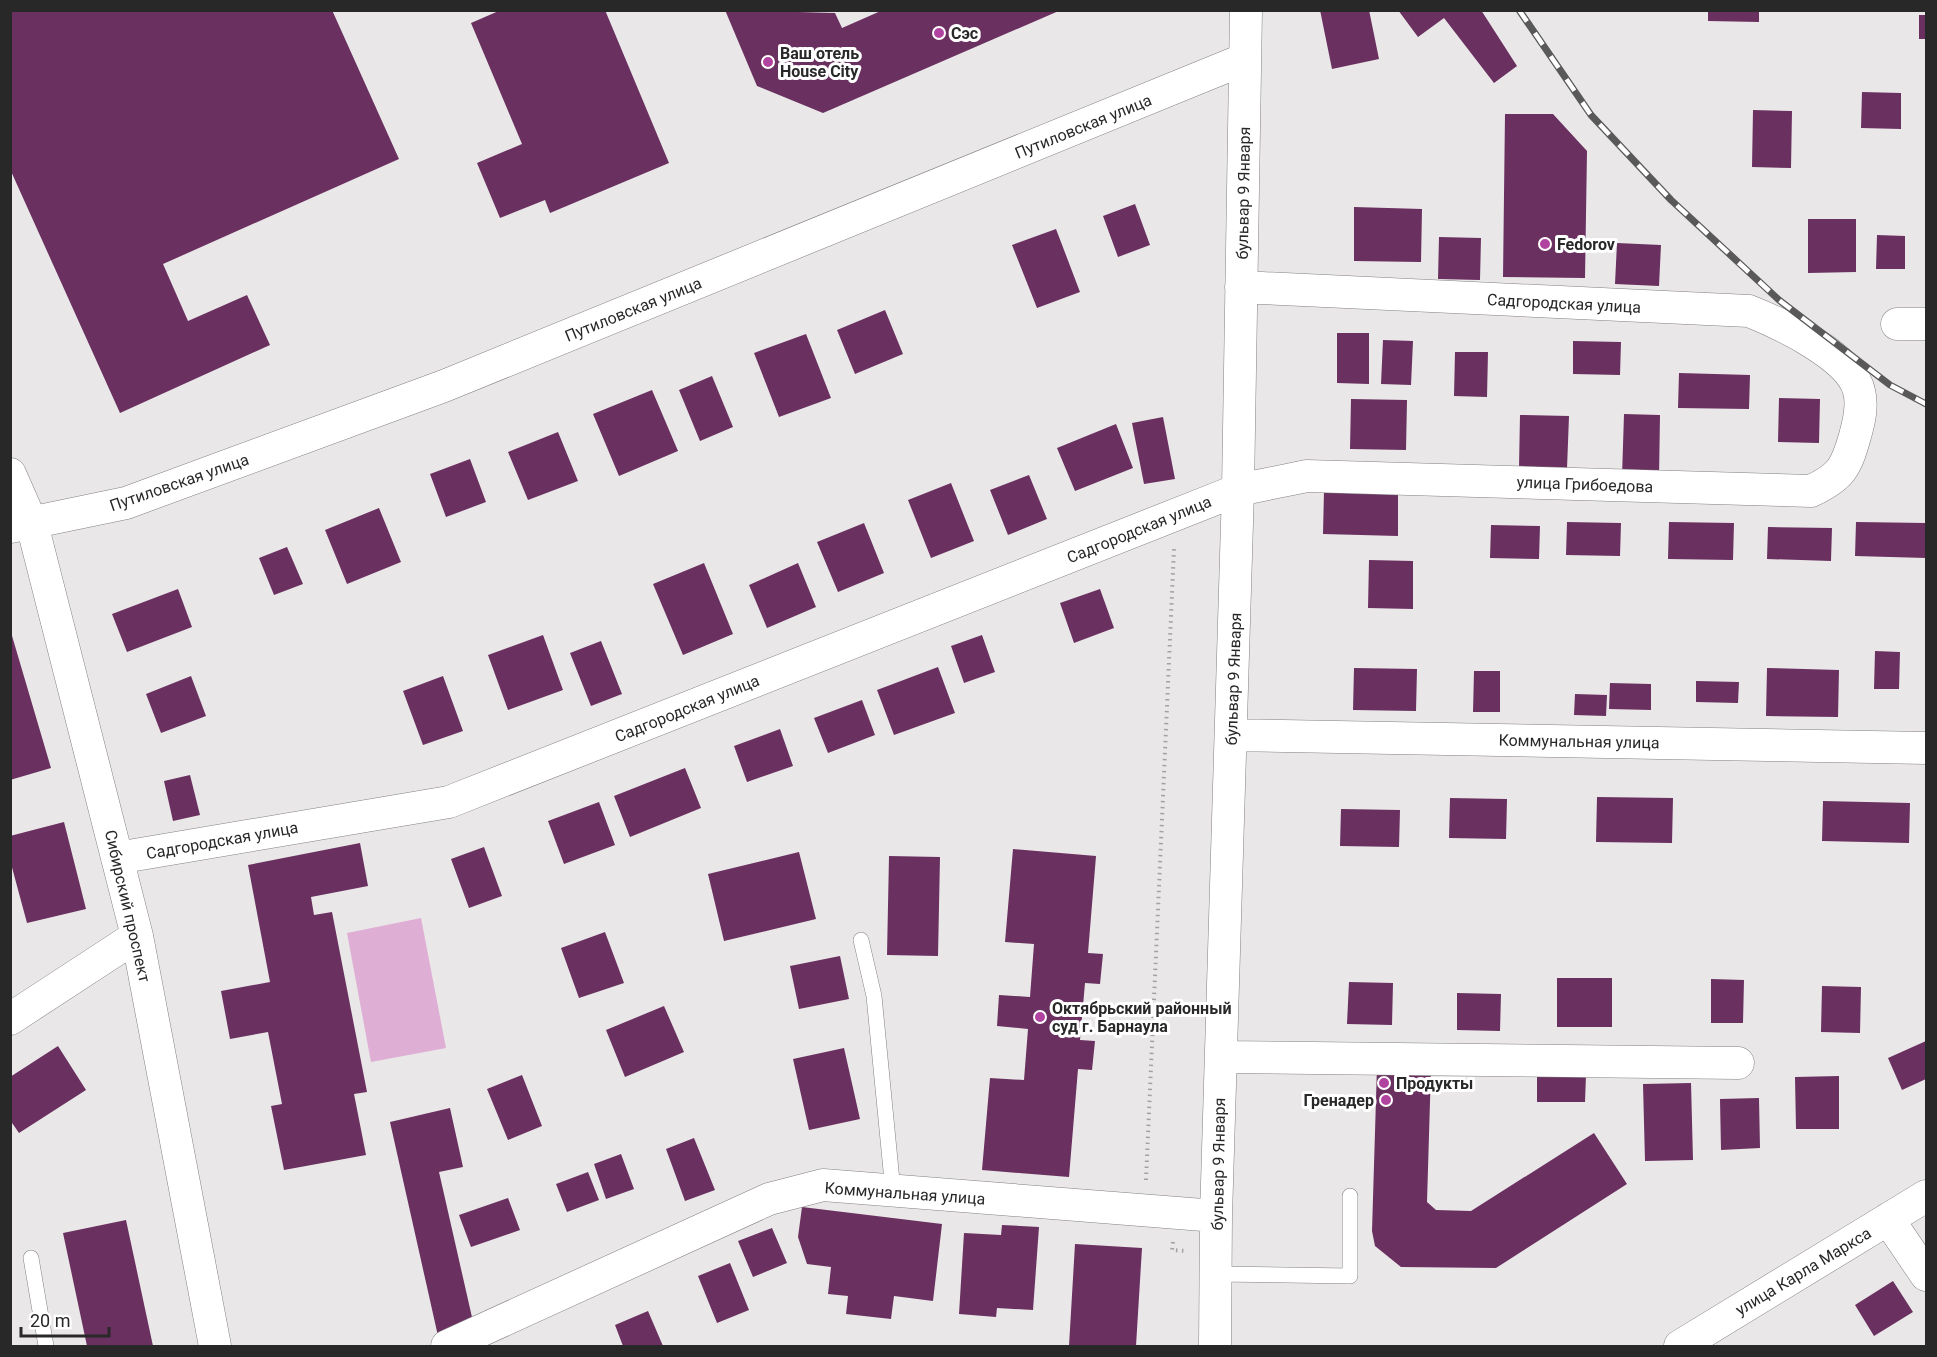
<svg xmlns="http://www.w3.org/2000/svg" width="1937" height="1357" font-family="Roboto,sans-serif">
<rect width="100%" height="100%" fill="#eae7e9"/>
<path fill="#dfaed4" d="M 421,918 L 446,1048 L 371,1062 L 347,933 Z"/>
<path fill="#6a3060" d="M 16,10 L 332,10 L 399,159 L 163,264 L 188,321 L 247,295 L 270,345 L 120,413 L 10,169 L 10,13 Z
M 501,10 L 605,10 L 669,163 L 550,213 L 545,200 L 500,218 L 477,163 L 522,144 L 471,23 Z
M 725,10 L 835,13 L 842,28 L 883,10 L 1061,10 L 823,113 L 757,86 Z
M 1320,10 L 1369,10 L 1379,59 L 1332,69 Z
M 1398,10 L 1481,10 L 1517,66 L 1494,83 L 1444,18 L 1418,37 Z
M 1708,10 L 1759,10 L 1759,22 L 1708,21 Z
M 1919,15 L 1926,15 L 1926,39 L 1919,39 Z
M 1862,92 L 1901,93 L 1901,129 L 1861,128 Z
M 1753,110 L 1792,111 L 1791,168 L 1752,167 Z
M 1505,114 L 1553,114 L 1587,151 L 1585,278 L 1503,277 Z
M 1135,204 L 1150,245 L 1118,257 L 1103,216 Z
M 1354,207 L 1422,209 L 1421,262 L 1354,261 Z
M 1808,219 L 1856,219 L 1856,272 L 1808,273 Z
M 1056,229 L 1080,292 L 1037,308 L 1012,245 Z
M 1877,235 L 1905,236 L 1905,269 L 1876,269 Z
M 1439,237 L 1481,238 L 1480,280 L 1438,279 Z
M 1617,243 L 1661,245 L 1659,286 L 1615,284 Z
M 885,310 L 903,354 L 855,374 L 837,330 Z
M 1337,333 L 1369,333 L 1369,384 L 1337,383 Z
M 806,334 L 831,398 L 779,417 L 754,353 Z
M 1383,340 L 1413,341 L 1411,385 L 1381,384 Z
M 1573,341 L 1621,342 L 1620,375 L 1573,374 Z
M 1455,352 L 1488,352 L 1487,397 L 1454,396 Z
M 1679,373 L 1750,375 L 1749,409 L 1678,408 Z
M 712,376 L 733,427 L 700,441 L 679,390 Z
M 652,390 L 678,451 L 619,476 L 593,414 Z
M 1779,398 L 1820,399 L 1819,443 L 1778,442 Z
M 1351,399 L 1407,400 L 1406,450 L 1350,449 Z
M 1624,414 L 1660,415 L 1659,478 L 1622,477 Z
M 1520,415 L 1569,416 L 1567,469 L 1519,468 Z
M 1163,417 L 1175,479 L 1144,484 L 1132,423 Z
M 1116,424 L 1133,468 L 1075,491 L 1057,448 Z
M 558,432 L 578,481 L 528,500 L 508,452 Z
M 470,459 L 486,502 L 446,517 L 430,474 Z
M 1029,475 L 1047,519 L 1008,535 L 990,490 Z
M 951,483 L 974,541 L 931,558 L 908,500 Z
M 1324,491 L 1398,492 L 1398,536 L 1323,534 Z
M 379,508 L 401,562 L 347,584 L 325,530 Z
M 1567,522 L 1621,523 L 1620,556 L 1566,555 Z
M 1669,522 L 1734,523 L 1733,560 L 1668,559 Z
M 1856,522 L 1926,523 L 1926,558 L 1855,556 Z
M 864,523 L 884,573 L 838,592 L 817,542 Z
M 1491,525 L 1540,526 L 1539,559 L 1490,558 Z
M 1768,527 L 1832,528 L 1831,561 L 1767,559 Z
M 287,547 L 303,584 L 274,595 L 259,558 Z
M 1369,560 L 1413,561 L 1413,609 L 1368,608 Z
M 704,563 L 733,634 L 683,655 L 653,584 Z
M 798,563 L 816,607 L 767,628 L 749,585 Z
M 178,589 L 192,627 L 127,652 L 112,614 Z
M 1100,589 L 1114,628 L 1074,643 L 1060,603 Z
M 10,629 L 51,768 L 10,780 Z
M 543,635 L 563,690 L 508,710 L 488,655 Z
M 982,635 L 995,672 L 964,683 L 951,646 Z
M 601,641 L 622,694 L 591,706 L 570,653 Z
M 1875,651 L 1900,652 L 1899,689 L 1874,689 Z
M 938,667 L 955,713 L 894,735 L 877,690 Z
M 1354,668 L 1417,669 L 1416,711 L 1353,710 Z
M 1767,668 L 1839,670 L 1838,717 L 1766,716 Z
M 1474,671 L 1500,671 L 1500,712 L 1473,712 Z
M 191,676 L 206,716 L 161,733 L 146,694 Z
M 443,676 L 463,731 L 423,745 L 403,691 Z
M 1696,681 L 1739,682 L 1738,703 L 1696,702 Z
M 1610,683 L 1651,684 L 1651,710 L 1609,709 Z
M 1575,694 L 1607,695 L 1606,716 L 1574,715 Z
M 862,700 L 875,735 L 828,753 L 814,718 Z
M 780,729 L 793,766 L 747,782 L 734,746 Z
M 685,768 L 701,808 L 630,837 L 614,796 Z
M 190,775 L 200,815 L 173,821 L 164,781 Z
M 1597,797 L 1673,798 L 1672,843 L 1596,842 Z
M 1450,798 L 1507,799 L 1506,839 L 1449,838 Z
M 1823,801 L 1910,803 L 1909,843 L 1822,841 Z
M 599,802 L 615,845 L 564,864 L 548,821 Z
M 1341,809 L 1400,810 L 1399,847 L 1340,846 Z
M 64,822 L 86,909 L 27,923 L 10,860 L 10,836 Z
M 360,843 L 368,886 L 311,897 L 314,915 L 332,912 L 367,1092 L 354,1094 L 366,1155 L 284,1170 L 271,1106 L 282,1104 L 268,1032 L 230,1039 L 221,991 L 270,982 L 248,865 Z
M 484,847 L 502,896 L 469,908 L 451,859 Z
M 1013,849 L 1096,856 L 1088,953 L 1103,954 L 1100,984 L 1085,983 L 1080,1040 L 1095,1041 L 1092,1070 L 1078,1069 L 1069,1177 L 982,1170 L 990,1078 L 1024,1080 L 1028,1029 L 997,1026 L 999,995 L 1030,997 L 1034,944 L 1005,942 Z
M 799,852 L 816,919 L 724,941 L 708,874 Z
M 889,856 L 940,857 L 938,956 L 887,955 Z
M 605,932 L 624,983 L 579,998 L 561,948 Z
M 840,956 L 849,999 L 799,1009 L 790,966 Z
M 1557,978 L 1612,978 L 1612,1027 L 1557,1027 Z
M 1711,979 L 1744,980 L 1743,1023 L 1711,1023 Z
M 1349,982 L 1393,983 L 1392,1025 L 1347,1024 Z
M 1822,986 L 1861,987 L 1860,1033 L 1821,1032 Z
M 1457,993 L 1501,994 L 1500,1031 L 1457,1030 Z
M 664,1006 L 684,1052 L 625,1077 L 606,1030 Z
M 1926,1041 L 1926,1079 L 1902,1090 L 1888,1058 Z
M 58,1046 L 86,1090 L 19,1133 L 10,1120 L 10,1077 Z
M 844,1048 L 860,1119 L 809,1130 L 793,1059 Z
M 1377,1066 L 1431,1068 L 1427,1202 L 1436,1210 L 1471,1211 L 1594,1133 L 1627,1184 L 1496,1268 L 1401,1267 L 1375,1246 L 1372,1231 Z
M 1537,1074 L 1586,1075 L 1585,1102 L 1537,1102 Z
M 522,1075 L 542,1126 L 508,1140 L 487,1089 Z
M 1839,1076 L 1839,1129 L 1796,1129 L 1795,1077 Z
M 1691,1083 L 1693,1160 L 1645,1161 L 1643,1084 Z
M 1759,1098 L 1760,1148 L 1721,1150 L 1720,1099 Z
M 450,1108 L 463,1167 L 439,1172 L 474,1326 L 438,1336 L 390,1122 Z
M 694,1138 L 715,1190 L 685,1201 L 666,1149 Z
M 621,1154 L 634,1189 L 606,1199 L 594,1164 Z
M 588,1172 L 599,1200 L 567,1212 L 556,1184 Z
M 508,1198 L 520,1230 L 471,1247 L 459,1215 Z
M 802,1207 L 942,1224 L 933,1301 L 894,1296 L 891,1319 L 846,1314 L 848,1296 L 828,1294 L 831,1267 L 807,1264 L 798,1237 Z
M 126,1220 L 153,1346 L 87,1346 L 63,1233 Z
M 1002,1225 L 1039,1227 L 1033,1310 L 997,1308 L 996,1317 L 959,1314 L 964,1233 L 1001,1235 Z
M 772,1228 L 787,1263 L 753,1277 L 738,1241 Z
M 1075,1244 L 1142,1248 L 1136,1346 L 1069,1346 Z
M 730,1263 L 749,1310 L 717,1323 L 698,1276 Z
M 1893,1281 L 1913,1312 L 1874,1336 L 1855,1305 Z
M 648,1311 L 663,1346 L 623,1346 L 615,1325 Z"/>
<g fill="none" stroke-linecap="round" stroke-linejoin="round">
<g stroke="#838083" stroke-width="16">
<path id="lane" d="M 861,940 L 874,996 L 893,1191
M 31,1258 L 46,1346
M 1216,1274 L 1350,1276 L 1350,1196"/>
</g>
<g stroke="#838083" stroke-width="33">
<path id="street" d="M 1897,324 L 1926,324
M 10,474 L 32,524 L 137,936 L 215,1346
M 10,527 L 126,503 L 444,386 L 1245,59
M 1231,735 L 1926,748
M 117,858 L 449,802 L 1238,490 L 1307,476 L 1811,491 C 1841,477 1846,468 1855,436 C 1859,422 1863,406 1859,391 C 1851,356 1779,323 1749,311 L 1241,287
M 10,1019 L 137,936
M 1221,1057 L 1738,1063
M 1888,1219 L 1926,1275
M 447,1346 L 769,1199 L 823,1185 L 1216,1216
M 1215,1346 L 1216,1216 L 1238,490 L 1246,10
M 1680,1346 L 1926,1196"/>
</g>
<path stroke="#a3a1a3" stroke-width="4" stroke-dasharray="1.5 4.5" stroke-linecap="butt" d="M 1146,1180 L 1174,549
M 1173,1242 L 1172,1250 L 1186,1251"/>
<use href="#lane" stroke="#fff" stroke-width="15"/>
<use href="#street" stroke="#fff" stroke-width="32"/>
<g stroke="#5a595a" stroke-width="7">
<path id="rail" d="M 1519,10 L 1591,115 L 1671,200 L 1779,300 L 1890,385 L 1926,404"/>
</g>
<use href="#rail" stroke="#fff" stroke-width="4.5" stroke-dasharray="14" stroke-linecap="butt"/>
</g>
<g fill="#b042a0" stroke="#fff" stroke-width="2">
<circle cx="939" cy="33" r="6"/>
<circle cx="768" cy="62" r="6"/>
<circle cx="1545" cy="244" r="6"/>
<circle cx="1040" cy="1017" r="6"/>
<circle cx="1384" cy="1083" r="6"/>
<circle cx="1386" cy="1100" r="6"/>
</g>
<g text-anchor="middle" stroke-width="6" stroke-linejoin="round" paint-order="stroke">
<g font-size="16" font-weight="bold" fill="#292829" stroke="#fff" text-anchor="start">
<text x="951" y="39">Сэс</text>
<text x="780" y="59">Ваш отель<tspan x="780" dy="18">House City</tspan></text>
<text x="1557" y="250">Fedorov</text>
<text x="1052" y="1014">Октябрьский районный<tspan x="1052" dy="18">суд г. Барнаула</tspan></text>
<text x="1396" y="1089">Продукты</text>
<text x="1374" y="1106" text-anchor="end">Гренадер</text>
</g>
<g font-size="16" fill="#292829" stroke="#fff">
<text transform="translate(1083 126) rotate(-22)" y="6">Путиловская улица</text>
<text transform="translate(1243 193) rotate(-89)" y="6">бульвар 9 Января</text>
<text transform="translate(1564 303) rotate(3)" y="6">Садгородская улица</text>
<text transform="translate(633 309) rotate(-22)" y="6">Путиловская улица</text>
<text transform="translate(179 482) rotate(-19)" y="6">Путиловская улица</text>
<text transform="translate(1585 484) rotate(2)" y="6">улица Грибоедова</text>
<text transform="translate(1139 529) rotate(-22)" y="6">Садгородская улица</text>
<text transform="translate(1233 679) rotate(-88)" y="6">бульвар 9 Января</text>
<text transform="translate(687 708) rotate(-22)" y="6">Садгородская улица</text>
<text transform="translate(1579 741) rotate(1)" y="6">Коммунальная улица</text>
<text transform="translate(222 840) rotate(-10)" y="6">Садгородская улица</text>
<text transform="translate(128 906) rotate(77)" y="6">Сибирский проспект</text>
<text transform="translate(1218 1164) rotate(-89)" y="6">бульвар 9 Января</text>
<text transform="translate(905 1193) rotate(4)" y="6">Коммунальная улица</text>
<text transform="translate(1803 1271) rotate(-31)" y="6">улица Карла Маркса</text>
</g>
</g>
<rect width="1937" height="1357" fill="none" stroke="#292829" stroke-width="24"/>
<path d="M21 1327v9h88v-9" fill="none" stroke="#292829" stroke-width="3"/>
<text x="30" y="1327" font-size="18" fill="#292829" stroke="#ffffff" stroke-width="4.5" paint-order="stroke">20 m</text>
</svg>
